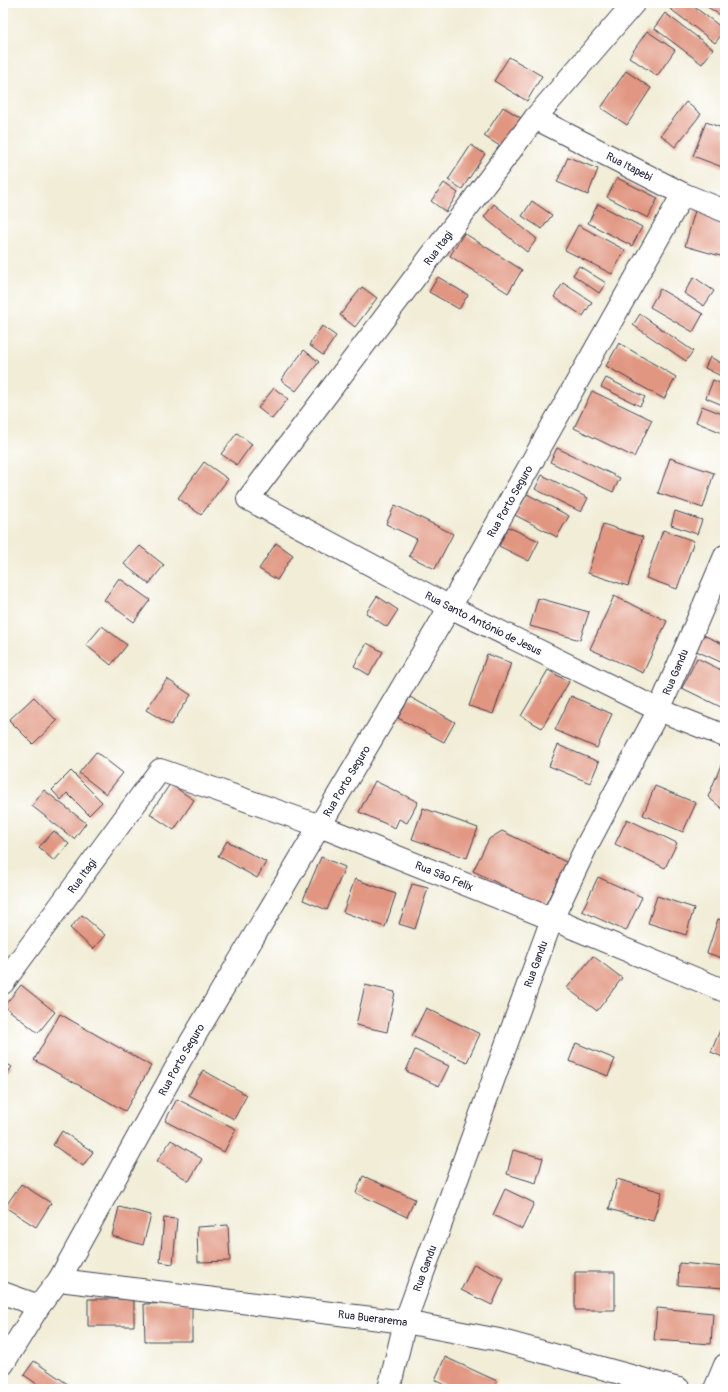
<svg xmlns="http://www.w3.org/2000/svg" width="728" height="1392" font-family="Pangolin,sans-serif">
<rect width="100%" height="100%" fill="#fff"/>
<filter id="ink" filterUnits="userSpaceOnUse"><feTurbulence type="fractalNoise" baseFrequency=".025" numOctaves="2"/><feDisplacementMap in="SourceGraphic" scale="8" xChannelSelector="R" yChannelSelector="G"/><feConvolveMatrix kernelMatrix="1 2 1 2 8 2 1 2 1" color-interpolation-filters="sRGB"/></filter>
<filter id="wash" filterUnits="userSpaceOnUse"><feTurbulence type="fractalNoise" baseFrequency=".012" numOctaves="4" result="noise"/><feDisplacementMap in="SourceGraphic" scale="16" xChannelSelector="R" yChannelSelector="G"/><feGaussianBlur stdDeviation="0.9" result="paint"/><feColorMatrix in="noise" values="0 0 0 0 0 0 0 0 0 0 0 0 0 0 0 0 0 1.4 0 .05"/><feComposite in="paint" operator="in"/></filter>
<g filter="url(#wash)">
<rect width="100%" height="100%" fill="#f1edd7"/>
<g id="blocks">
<path fill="#e19681" d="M 665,3 L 689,3 L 725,30 L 715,43 L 664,4 Z
M 701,3 L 725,3 L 725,18 Z
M 665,13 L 713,49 L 702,64 L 654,28 Z
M 647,31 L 675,50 L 657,76 L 629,57 Z
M 509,57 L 542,76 L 527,101 L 494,81 Z
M 626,71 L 651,88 L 627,125 L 601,108 Z
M 686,102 L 701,114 L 675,147 L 661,135 Z
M 503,107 L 521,118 L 503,148 L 484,136 Z
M 706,122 L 725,129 L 725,168 L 693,156 Z
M 471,145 L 485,154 L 462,189 L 448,180 Z
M 568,157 L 598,169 L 588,195 L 557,182 Z
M 617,178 L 658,198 L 648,218 L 607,197 Z
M 444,183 L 458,193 L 446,212 L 431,201 Z
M 532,201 L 552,215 L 542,229 L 522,216 Z
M 494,204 L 537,239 L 527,252 L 484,217 Z
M 598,204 L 642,227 L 632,246 L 588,223 Z
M 696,207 L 725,216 L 724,257 L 685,246 Z
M 578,225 L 625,250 L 612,274 L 565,250 Z
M 464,233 L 522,270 L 508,293 L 450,256 Z
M 579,266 L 606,283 L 599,293 L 573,275 Z
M 438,277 L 468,295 L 459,309 L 429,292 Z
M 694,277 L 714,291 L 704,306 L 684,293 Z
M 563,283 L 592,302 L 583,316 L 554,297 Z
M 362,287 L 377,298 L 355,327 L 340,315 Z
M 660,289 L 703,314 L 693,332 L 650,307 Z
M 640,314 L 693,351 L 686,361 L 633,325 Z
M 322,326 L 336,336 L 323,355 L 309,345 Z
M 619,343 L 676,377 L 664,399 L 606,366 Z
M 304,350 L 319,362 L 296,391 L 281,380 Z
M 710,357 L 725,365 L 725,378 L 705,368 Z
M 606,378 L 645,397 L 640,406 L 601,387 Z
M 713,380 L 725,385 L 725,406 L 706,398 Z
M 274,388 L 288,399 L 272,419 L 258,408 Z
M 592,391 L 652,420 L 634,457 L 574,428 Z
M 702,406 L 725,415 L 725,434 L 696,422 Z
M 237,433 L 252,444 L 237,465 L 221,454 Z
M 557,448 L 620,478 L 613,492 L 550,462 Z
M 670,458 L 714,473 L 703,508 L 658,493 Z
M 204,462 L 228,479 L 201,515 L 178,498 Z
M 542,475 L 588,498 L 581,512 L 535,489 Z
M 527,494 L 569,516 L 557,537 L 515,515 Z
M 395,505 L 453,534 L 435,569 L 409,556 L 417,539 L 386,524 Z
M 675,511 L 702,520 L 697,534 L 671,525 Z
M 603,524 L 643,537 L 628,586 L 588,573 Z
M 508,527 L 539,541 L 529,561 L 499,546 Z
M 663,530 L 694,541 L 677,589 L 646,578 Z
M 276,543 L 293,555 L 277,580 L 259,569 Z
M 140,546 L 164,565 L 149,584 L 124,564 Z
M 119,578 L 150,600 L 134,622 L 104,600 Z
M 377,596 L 398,610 L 387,627 L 366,613 Z
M 614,596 L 667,621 L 643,673 L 590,649 Z
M 538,598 L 589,612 L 580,640 L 530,626 Z
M 102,626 L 127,645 L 111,665 L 86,645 Z
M 699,633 L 725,645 L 725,664 L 692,649 Z
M 367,643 L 383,652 L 369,675 L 354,666 Z
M 487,654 L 511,663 L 493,714 L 469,706 Z
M 697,658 L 725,672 L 725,709 L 682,688 Z
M 548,670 L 569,682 L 542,728 L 521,716 Z
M 167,679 L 191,695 L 171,725 L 146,710 Z
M 571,696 L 612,714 L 597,748 L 555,730 Z
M 34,697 L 57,721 L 33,744 L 9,720 Z
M 410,697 L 455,722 L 444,742 L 398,718 Z
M 558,745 L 599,762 L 590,783 L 549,766 Z
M 96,752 L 123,773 L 106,794 L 79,773 Z
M 725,755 L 725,811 L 708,797 Z
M 71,771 L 102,802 L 89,815 L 67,793 L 61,800 L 52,790 Z
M 375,781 L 418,802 L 407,823 L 399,819 L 395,828 L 359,812 Z
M 170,784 L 194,800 L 174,830 L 150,814 Z
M 655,786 L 696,803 L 683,832 L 643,815 Z
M 44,790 L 86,823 L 74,839 L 32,806 Z
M 423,808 L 478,828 L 467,858 L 412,839 Z
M 627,819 L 677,843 L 665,868 L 615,844 Z
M 54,831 L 69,844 L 54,861 L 39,847 Z
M 502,831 L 566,862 L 545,906 L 473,871 L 489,839 Z
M 227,841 L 266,862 L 257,878 L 218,856 Z
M 321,857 L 345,867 L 327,910 L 303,900 Z
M 598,877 L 642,897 L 626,931 L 582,911 Z
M 355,879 L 396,894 L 385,927 L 343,912 Z
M 412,884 L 428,888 L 415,929 L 399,924 Z
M 657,896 L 694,908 L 686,935 L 648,923 Z
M 82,915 L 105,935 L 93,949 L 70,928 Z
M 718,919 L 725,921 L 725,959 L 707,953 Z
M 593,956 L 622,978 L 597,1011 L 567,988 Z
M 21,985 L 55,1012 L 38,1033 L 4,1006 Z
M 365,985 L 395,992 L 387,1032 L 356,1025 Z
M 426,1008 L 480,1034 L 467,1062 L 412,1036 Z
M 60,1014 L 151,1066 L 125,1111 L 34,1060 Z
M 725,1018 L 725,1058 L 711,1052 Z
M 576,1043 L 615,1059 L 608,1076 L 569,1061 Z
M 415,1050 L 449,1066 L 439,1086 L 406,1071 Z
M 3,1061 L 12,1067 L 3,1080 Z
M 203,1070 L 247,1095 L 234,1119 L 189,1095 Z
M 177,1099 L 236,1129 L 224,1152 L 165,1121 Z
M 62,1131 L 93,1152 L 83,1166 L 53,1145 Z
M 171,1140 L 202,1159 L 189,1181 L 157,1161 Z
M 513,1150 L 543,1158 L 536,1183 L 507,1174 Z
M 363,1176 L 415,1199 L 407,1217 L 356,1193 Z
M 617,1179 L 662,1192 L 653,1221 L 609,1209 Z
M 21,1184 L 51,1203 L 36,1227 L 5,1207 Z
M 505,1189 L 534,1203 L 522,1229 L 493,1215 Z
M 119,1207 L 151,1215 L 143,1245 L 112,1236 Z
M 164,1218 L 177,1219 L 173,1264 L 160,1262 Z
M 228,1225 L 230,1261 L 198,1262 L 197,1227 Z
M 679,1263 L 725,1267 L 725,1288 L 678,1285 Z
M 474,1264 L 504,1279 L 492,1305 L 461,1290 Z
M 575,1272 L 615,1272 L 615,1310 L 575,1310 Z
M 88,1299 L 134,1299 L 134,1326 L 88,1326 Z
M 192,1303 L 192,1341 L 145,1341 L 144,1304 Z
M 657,1308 L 713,1313 L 711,1344 L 654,1340 Z
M 445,1357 L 497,1381 L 493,1389 L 454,1389 L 435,1380 Z
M 34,1361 L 72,1387 L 70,1389 L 44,1389 L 24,1375 Z"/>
</g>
</g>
<g filter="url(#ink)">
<use href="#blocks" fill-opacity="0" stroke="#414052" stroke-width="1"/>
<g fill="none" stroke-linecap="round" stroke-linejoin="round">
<g stroke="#414052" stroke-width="24">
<g id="minor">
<path id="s1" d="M 634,3 L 535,118 L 248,499 L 450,607 L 659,710 L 725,736"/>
<path id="s2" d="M 535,118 L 683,194 L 725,211"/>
<path id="s3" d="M 3,983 L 160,770 L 320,826 L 552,919 L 725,991"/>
<path id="s4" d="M 59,1280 L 405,1322 L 499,1340 L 679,1389"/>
<path d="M 3,1293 L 39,1306"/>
<path id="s5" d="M 3,1364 L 39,1306 L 59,1280 L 182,1057 L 450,607 L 683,194"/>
<path id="s6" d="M 389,1389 L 405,1322 L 552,919 L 587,845 L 659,710 L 725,556"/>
<path d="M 715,1389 L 725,1365"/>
</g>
</g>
<use href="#minor" stroke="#fff" stroke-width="22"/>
</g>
</g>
<g text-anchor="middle" stroke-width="3.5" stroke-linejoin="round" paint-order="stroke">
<g font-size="11" fill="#22223b" stroke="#fff">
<text dy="4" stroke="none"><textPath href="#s2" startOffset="106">Rua Itapebi</textPath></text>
<text transform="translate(438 248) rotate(-53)" y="4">Rua Itagi</text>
<text dy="4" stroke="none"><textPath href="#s5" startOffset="1001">Rua Porto Seguro</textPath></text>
<text dy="4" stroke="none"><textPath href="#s1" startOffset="895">Rua Santo Antônio de Jesus</textPath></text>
<text dy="4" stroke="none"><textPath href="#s6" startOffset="774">Rua Gandu</textPath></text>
<text dy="4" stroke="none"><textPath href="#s5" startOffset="677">Rua Porto Seguro</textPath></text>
<text dy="4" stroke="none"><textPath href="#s3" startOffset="133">Rua Itagi</textPath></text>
<text dy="4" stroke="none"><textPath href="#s3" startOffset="568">Rua São Felix</textPath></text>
<text dy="4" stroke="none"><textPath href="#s6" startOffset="450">Rua Gandu</textPath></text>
<text dy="4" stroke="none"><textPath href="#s5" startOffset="353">Rua Porto Seguro</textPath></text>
<text dy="4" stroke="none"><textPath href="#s6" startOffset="126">Rua Gandu</textPath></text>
<text dy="4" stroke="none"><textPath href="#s4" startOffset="316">Rua Buerarema</textPath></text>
</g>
</g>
<rect width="728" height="1392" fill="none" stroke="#fff" stroke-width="16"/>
</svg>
